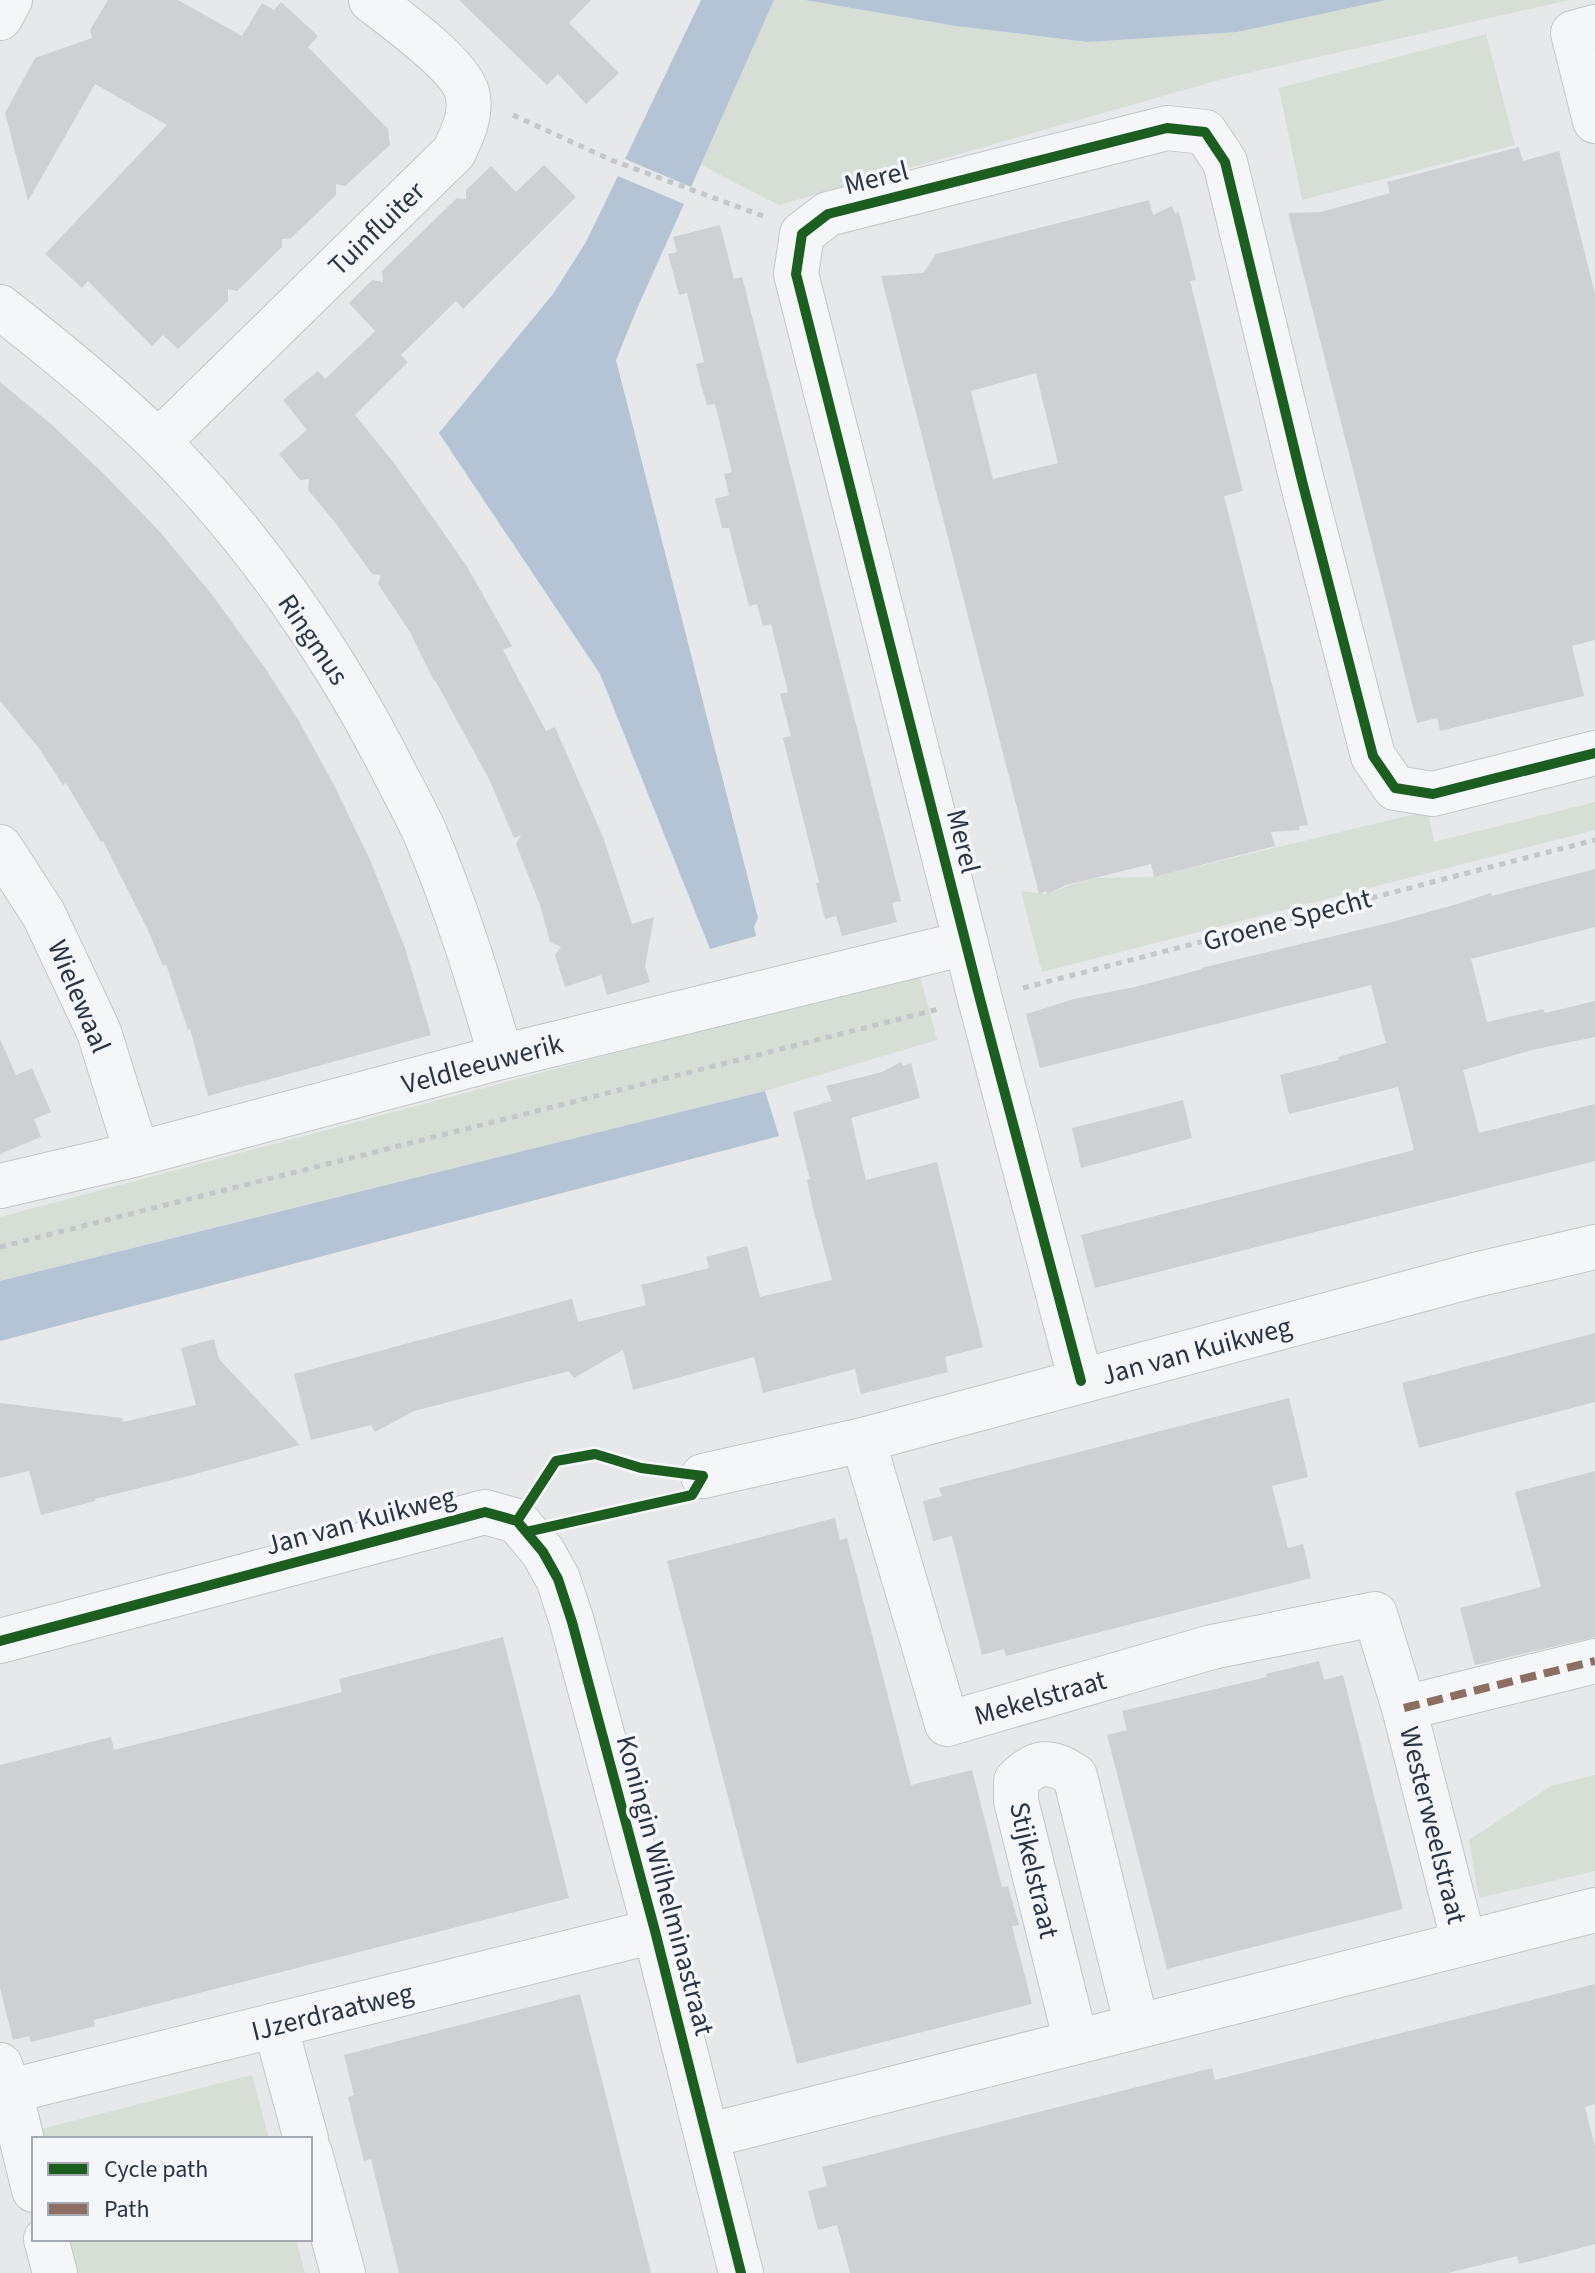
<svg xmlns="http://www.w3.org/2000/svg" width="1595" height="2273" font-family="'Source Sans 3',sans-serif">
<rect width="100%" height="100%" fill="#e6e8ea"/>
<path fill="#d6ded6" d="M 774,0 L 805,0 L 956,26 L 1088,42 L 1237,32 L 1386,0 L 1569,0 L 1230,77 L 779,205 L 701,165 Z
M 1486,34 L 1515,145 L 1302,200 L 1279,88 Z
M 1595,802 L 1595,830 L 1042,972 L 1021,891 L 1048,894 L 1062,888 L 1094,878 L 1154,877 L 1428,811 L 1434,842 Z
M 919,972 L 937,1040 L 765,1091 L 0,1281 L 0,1217 Z
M 1595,1775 L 1595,1871 L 1479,1898 L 1469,1840 L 1551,1786 Z
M 252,2075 L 269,2139 L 34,2139 L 30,2132 Z
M 60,2239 L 296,2239 L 305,2273 L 69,2273 Z"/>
<path fill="#b4c4d5" d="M 701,0 L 774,0 L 691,187 L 625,159 Z
M 805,0 L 1386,0 L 1237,32 L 1088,42 L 956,26 Z
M 618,176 L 684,204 L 636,311 L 616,360 L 758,918 L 754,927 L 756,936 L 710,949 L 600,674 L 439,433 L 553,294 L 586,242 Z
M 765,1091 L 779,1136 L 0,1341 L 0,1281 Z"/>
<path fill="#ced0d3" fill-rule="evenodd" d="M 108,0 L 178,0 L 242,36 L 262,3 L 274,10 L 281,2 L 318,36 L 308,47 L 388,129 L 390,145 L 345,186 L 336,184 L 336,195 L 291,238 L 282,239 L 282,247 L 237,291 L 228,289 L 228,301 L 178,349 L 163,335 L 152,346 L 88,281 L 82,288 L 45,254 L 167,125 L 95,84 L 28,201 L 5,113 L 35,58 L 92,38 L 90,30 Z
M 459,0 L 591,0 L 569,23 L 619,73 L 586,104 L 558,74 L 547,85 Z
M 1519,147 L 1523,161 L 1559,151 L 1595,294 L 1595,640 L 1572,646 L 1584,696 L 1440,731 L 1437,718 L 1417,723 L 1288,213 L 1321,212 L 1390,193 L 1387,182 Z
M 544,165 L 576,197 L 463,309 L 456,301 L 401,355 L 408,362 L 355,415 L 394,463 L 443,532 L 466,565 L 512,646 L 503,650 L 546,731 L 555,727 L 603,837 L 632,924 L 654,917 L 645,966 L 650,982 L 607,995 L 601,975 L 565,987 L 555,955 L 561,947 L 550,942 L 540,905 L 516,844 L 521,835 L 514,838 L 490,781 L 435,680 L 434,681 L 410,632 L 378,584 L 381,575 L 372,574 L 334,521 L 308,490 L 309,479 L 300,480 L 279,454 L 307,430 L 283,400 L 318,371 L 325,379 L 375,331 L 349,303 L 372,280 L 383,282 L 382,271 L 457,198 L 466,199 L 466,190 L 491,166 L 516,192 Z
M 1149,200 L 1153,215 L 1172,206 L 1175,213 L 1179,212 L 1196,280 L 1190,281 L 1243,491 L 1224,496 L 1308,825 L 1299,826 L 1300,830 L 1271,832 L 1275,846 L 1154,877 L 1151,864 L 1066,885 L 1048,894 L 1046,891 L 1039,894 L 881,276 L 923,273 L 936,254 ZM 1036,373 L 1058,463 L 993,479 L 971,391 Z
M 720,225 L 734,279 L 742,277 L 901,901 L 892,903 L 897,922 L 842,936 L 836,916 L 825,919 L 816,883 L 819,882 L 783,738 L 791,736 L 780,694 L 788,692 L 771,624 L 763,626 L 757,604 L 749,606 L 729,528 L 722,528 L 715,499 L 729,495 L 724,474 L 732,472 L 715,404 L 707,405 L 701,385 L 696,364 L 704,362 L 687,293 L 679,295 L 668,254 L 677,252 L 673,237 Z
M 0,382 L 51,424 L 106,476 L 160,532 L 213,596 L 265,668 L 299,721 L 335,787 L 371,862 L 405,948 L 431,1035 L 208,1096 L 190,1029 L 188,1030 L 166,964 L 163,966 L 148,930 L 103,841 L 101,842 L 66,783 L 63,785 L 38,747 L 0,701 Z
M 1595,869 L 1595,927 L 1471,959 L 1487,1022 L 1543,1009 L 1545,1013 L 1595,1001 L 1595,1037 L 1532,1050 L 1463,1070 L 1479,1133 L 1595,1104 L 1595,1161 L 1095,1288 L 1081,1235 L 1414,1150 L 1398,1087 L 1289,1114 L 1280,1075 L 1339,1060 L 1338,1057 L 1386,1043 L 1371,985 L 1040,1068 L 1026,1014 L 1074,999 L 1135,987 L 1202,969 L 1201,968 L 1392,922 L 1457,904 L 1491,893 L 1492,896 Z
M 0,1039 L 16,1075 L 32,1068 L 51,1112 L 34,1119 L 41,1137 L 0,1154 Z
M 901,1062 L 903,1066 L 911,1063 L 920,1098 L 851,1118 L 866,1180 L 937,1162 L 983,1347 L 945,1357 L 948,1372 L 861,1394 L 855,1369 L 763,1393 L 754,1357 L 633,1390 L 623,1350 L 574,1378 L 569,1371 L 414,1411 L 375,1432 L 371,1425 L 311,1440 L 294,1374 L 572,1299 L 578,1322 L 646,1305 L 641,1285 L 709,1268 L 706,1257 L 747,1246 L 760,1297 L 832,1280 L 812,1204 L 807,1180 L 810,1179 L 793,1112 L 832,1101 L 826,1086 L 882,1072 Z
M 1183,1100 L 1192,1138 L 1081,1168 L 1072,1128 Z
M 1595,1333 L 1595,1402 L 1419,1448 L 1402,1383 Z
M 214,1339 L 219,1359 L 300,1445 L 188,1476 L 95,1499 L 95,1501 L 41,1515 L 29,1471 L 0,1478 L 0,1403 L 122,1418 L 123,1422 L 196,1405 L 181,1348 Z
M 1289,1398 L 1308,1477 L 1272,1486 L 1288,1548 L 1303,1544 L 1311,1578 L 1006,1656 L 1004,1649 L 982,1655 L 952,1536 L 933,1541 L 923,1501 L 942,1496 L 939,1488 Z
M 1595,1471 L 1595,1637 L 1475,1665 L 1460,1608 L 1541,1587 L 1515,1492 Z
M 835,1518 L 840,1540 L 847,1538 L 911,1785 L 972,1770 L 1002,1887 L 1008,1886 L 1019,1925 L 1012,1926 L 1032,2004 L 797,2064 L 667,1561 Z
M 503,1637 L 569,1898 L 94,2020 L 95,2026 L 31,2042 L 29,2036 L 13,2040 L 0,1988 L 0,1765 L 111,1737 L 114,1750 L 269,1711 L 342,1692 L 339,1679 Z
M 1319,1661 L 1324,1680 L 1343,1675 L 1403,1909 L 1167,1969 L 1107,1735 L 1127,1730 L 1122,1711 L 1267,1677 L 1266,1674 Z
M 1595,1984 L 1595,2104 L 1585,2107 L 1595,2147 L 1595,2244 L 1519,2264 L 1517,2256 L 1448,2273 L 850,2273 L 837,2225 L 818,2230 L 808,2191 L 827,2186 L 822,2167 L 1212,2068 L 1215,2080 Z
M 580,1994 L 651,2273 L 399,2273 L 371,2159 L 364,2161 L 354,2123 L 348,2097 L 354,2095 L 344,2055 Z"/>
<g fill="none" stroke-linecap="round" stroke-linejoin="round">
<g stroke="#c4c6c8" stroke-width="46">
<path id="minor" d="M 0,18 L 10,0
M 1595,27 L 1573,33 L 1595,121
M 0,307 C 54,349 107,392 156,440 C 252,535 335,654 395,774 C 405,793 416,813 425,833 C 456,906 479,981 501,1057
M 158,442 L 454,152 C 462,134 471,118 468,97 C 465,68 395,19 371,0
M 0,847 L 44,915 L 99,1032 L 137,1154
M 0,1186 L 137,1154 L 501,1057 L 966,943
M 1081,1381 L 980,999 L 796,274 L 802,234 L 828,214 L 1167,128 L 1205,132 L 1225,162 L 1302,481 L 1373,756 L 1395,788 L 1433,794 L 1595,753
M 863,1440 L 947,1724 L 1212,1647 L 1375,1614 L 1404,1708 L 1464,1943
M 703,1476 L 863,1440 L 1475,1275 L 1595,1247
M 0,1641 L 485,1512 L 517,1521 L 543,1552 L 558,1579 L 572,1622 L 655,1931 L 741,2273
M 1404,1708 L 1595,1661
M 275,2025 L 306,2139
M 1076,2042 L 1016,1801 L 1016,1781 C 1036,1760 1051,1759 1075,1776 L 1137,2026
M 0,2065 L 10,2091 L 34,2190
M 10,2091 L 655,1931
M 707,2136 L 1595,1910
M 310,2153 L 343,2273
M 46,2239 L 55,2273"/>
</g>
<path stroke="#c5c6ca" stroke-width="5" stroke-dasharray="6 6" stroke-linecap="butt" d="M 513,115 L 611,160 L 763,216
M 1023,988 L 1595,840
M 0,1247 L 939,1009"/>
<use href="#minor" stroke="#f5f6f7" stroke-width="44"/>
<path stroke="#8d6e63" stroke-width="8" stroke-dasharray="16 8" stroke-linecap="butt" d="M 1404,1708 L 1595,1661"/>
<g stroke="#f4f6f9" stroke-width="15">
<path id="cycleway" d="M 1081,1381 L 980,999 L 796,274 L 802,234 L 828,214 L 1167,128 L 1205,132 L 1225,162 L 1302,481 L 1373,756 L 1395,788 L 1433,794 L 1595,753
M 517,1521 L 543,1552 L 558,1579 L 572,1622 L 655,1931 L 741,2273
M 517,1521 L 556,1461 L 595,1454 L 641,1468 L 703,1476 L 692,1495 L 526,1532
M 0,1641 L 485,1512 L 517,1521"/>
</g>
<use href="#cycleway" stroke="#1b5e20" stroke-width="10"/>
</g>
<g text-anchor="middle" stroke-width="7" stroke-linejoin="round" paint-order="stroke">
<g font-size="28" fill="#2b3445" stroke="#f4f6f9">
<text transform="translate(876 177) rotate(-14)" y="10">Merel</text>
<text transform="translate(376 228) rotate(-44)" y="10">Tuinfluiter</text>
<text transform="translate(314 639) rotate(56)" y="10">Ringmus</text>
<text transform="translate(964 841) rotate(76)" y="10">Merel</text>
<text transform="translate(1287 919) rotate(-15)" y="10">Groene Specht</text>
<text transform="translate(80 996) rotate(67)" y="10">Wielewaal</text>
<text transform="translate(482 1063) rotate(-15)" y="10">Veldleeuwerik</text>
<text transform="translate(1196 1350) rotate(-15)" y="10">Jan van Kuikweg</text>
<text transform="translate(360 1520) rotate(-15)" y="10">Jan van Kuikweg</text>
<text transform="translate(1040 1697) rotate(-16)" y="10">Mekelstraat</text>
<text transform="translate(1434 1825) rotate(76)" y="10">Westerweelstraat</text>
<text transform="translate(1035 1870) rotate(77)" y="10">Stijkelstraat</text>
<text transform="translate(666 1885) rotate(75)" y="10">Koningin Wilhelminastraat</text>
<text transform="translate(332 2011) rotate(-14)" y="10">IJzerdraatweg</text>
</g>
</g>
<rect x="32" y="2137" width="280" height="104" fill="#f4f6f9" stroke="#a4a8b1" stroke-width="2"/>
<rect x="48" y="2163" width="40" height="12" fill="#1b5e20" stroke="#a4a8b1" stroke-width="2"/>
<text x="104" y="2177" font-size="24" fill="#2b3445">Cycle path</text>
<rect x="48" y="2203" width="40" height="12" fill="#8d6e63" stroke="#a4a8b1" stroke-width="2"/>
<text x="104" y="2217" font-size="24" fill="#2b3445">Path</text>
</svg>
